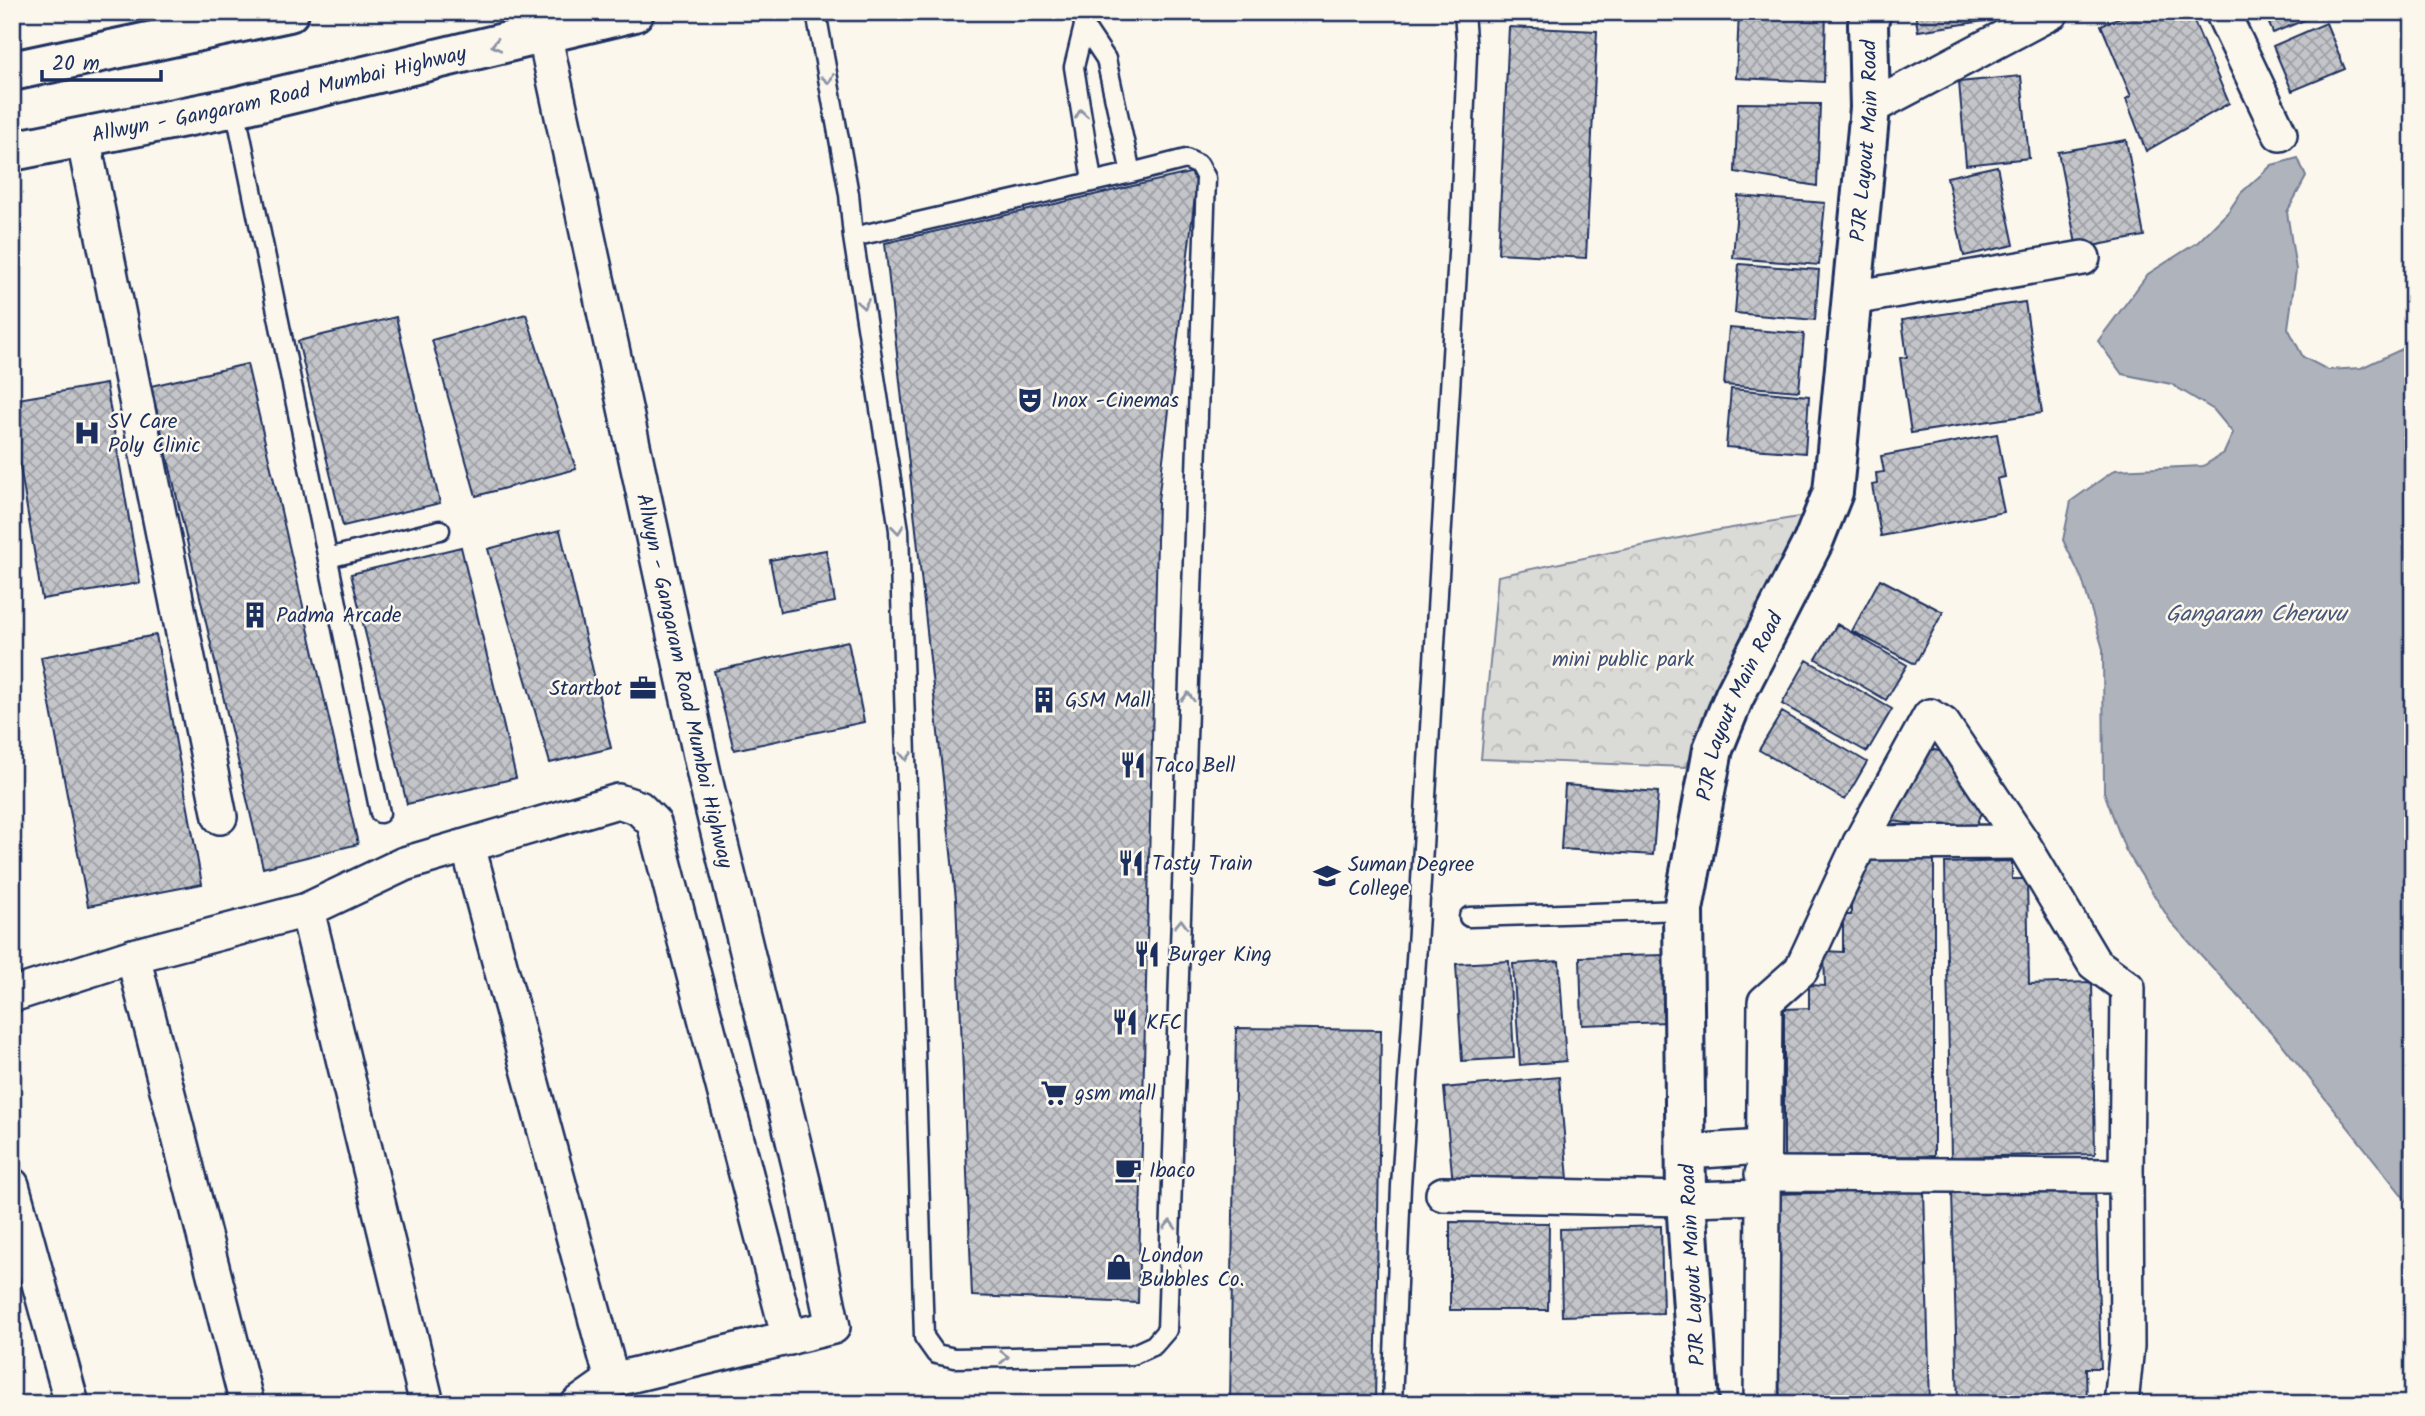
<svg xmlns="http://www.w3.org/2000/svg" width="2425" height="1416" font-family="Kalam,sans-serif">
<defs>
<pattern id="park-crowns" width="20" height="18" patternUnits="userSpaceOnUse" patternTransform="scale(1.75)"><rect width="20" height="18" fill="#dadad7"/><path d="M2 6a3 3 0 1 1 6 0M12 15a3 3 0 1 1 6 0" fill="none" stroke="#babbbb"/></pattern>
<pattern id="building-cross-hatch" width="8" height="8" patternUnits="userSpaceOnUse" patternTransform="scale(1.75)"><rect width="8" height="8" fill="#c3c5c9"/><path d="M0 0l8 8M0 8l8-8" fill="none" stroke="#9ea0a6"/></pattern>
</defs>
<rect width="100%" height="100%" fill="#fbf7ec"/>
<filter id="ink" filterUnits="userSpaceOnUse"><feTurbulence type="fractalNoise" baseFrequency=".0143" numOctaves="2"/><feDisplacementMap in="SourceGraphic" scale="14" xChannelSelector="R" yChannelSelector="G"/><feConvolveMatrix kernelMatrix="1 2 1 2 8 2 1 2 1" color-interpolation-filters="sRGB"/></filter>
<g filter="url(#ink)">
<path fill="url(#park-crowns)" stroke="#7a849a" stroke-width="2" d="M 1810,515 L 1753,637 L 1686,767 L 1481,759 L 1498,576 L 1708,532 Z"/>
<path fill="#afb3bb" stroke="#747e96" stroke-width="2" d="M 2298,158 L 2306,177 L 2287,212 L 2296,270 L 2288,328 L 2303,357 L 2328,370 L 2361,368 L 2413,344 L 2413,1209 L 2282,1044 L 2171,922 L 2125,849 L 2104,792 L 2103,649 L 2082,579 L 2063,540 L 2071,501 L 2115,470 L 2203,466 L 2224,453 L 2233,433 L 2214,410 L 2171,384 L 2122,374 L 2098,341 L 2148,274 L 2198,242 L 2228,212 L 2241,193 L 2272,165 Z"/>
<path fill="url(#building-cross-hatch)" stroke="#1b2f5e" stroke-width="2" d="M 1739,12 L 1826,12 L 1824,82 L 1736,78 Z
M 1915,12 L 1996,12 L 1997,19 L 1918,31 Z
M 2132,12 L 2190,12 L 2229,103 L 2146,151 L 2126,99 L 2131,96 L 2101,25 Z
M 2264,12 L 2324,12 L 2273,33 Z
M 2326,23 L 2345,69 L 2292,91 L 2273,46 Z
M 1509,27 L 1597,31 L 1586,258 L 1498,253 Z
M 2021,76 L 2029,158 L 1966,165 L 1959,82 Z
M 1738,103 L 1820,104 L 1817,186 L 1735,172 Z
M 2126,140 L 2144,236 L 2077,249 L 2058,152 Z
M 1997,166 L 2014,245 L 1964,256 L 1947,177 Z
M 1198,171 L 1158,501 L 1138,1303 L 972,1296 L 956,899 L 885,243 Z
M 1738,196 L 1825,203 L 1819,265 L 1733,258 Z
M 1739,264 L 1819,270 L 1815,320 L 1735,313 Z
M 2025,302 L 2042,413 L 1911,433 L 1900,358 L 1907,357 L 1902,320 Z
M 526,314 L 576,469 L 476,496 L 432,340 Z
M 396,317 L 440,503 L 343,526 L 298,341 Z
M 1729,328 L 1804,334 L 1799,391 L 1724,385 Z
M 247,364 L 358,844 L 263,868 L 151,386 Z
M 106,384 L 140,583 L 42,599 L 12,418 L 12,400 Z
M 1731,389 L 1809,396 L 1805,453 L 1726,447 Z
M 1997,434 L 2005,477 L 1997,479 L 2004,512 L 1881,536 L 1872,485 L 1877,484 L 1876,473 L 1884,472 L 1881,456 Z
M 560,530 L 611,748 L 550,763 L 488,549 Z
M 461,547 L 516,778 L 407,804 L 351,574 Z
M 826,550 L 835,602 L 780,612 L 770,560 Z
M 1880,579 L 1943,612 L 1915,664 L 1852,631 Z
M 1837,624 L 1907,665 L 1886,700 L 1816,659 Z
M 156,635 L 202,884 L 88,906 L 41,657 Z
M 848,641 L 864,722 L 734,750 L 714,671 Z
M 1807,660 L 1892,709 L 1867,752 L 1782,704 Z
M 1782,712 L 1867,762 L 1845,800 L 1759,750 Z
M 1921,747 L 1943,752 L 1982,809 L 1974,832 L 1892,821 Z
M 1565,785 L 1658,792 L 1653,855 L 1561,849 Z
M 1934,858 L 1934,1156 L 1784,1157 L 1784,1009 L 1809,1008 L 1809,985 L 1825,986 L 1824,951 L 1843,952 L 1843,915 L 1851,915 L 1851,889 L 1859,889 L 1859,859 Z
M 2012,861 L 2012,879 L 2027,879 L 2029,984 L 2092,982 L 2095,1154 L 1951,1157 L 1945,863 Z
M 1665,955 L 1667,1022 L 1582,1025 L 1580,957 Z
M 1509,961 L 1514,1058 L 1462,1061 L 1456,964 Z
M 1559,961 L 1566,1061 L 1520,1065 L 1513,964 Z
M 1236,1028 L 1381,1030 L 1375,1404 L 1230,1404 Z
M 1559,1077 L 1568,1179 L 1526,1184 L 1525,1177 L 1453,1184 L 1444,1088 Z
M 2095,1186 L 2101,1368 L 2086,1368 L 2087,1404 L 1958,1404 L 1952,1191 Z
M 1924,1190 L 1930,1404 L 1780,1404 L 1774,1194 Z
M 1450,1222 L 1549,1223 L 1548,1310 L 1450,1310 Z
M 1661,1226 L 1663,1313 L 1562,1316 L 1560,1229 Z"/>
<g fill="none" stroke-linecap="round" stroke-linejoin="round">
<g stroke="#1b2f5e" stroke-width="23">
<path id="service" d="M 816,12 L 849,194 L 853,237 L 899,530 L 924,1337 L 936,1354 L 955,1358 L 1132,1355 L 1154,1345 L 1167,1330 L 1206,178 L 1199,165 L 1186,159 L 1131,173 L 1106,59 L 1084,26 L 1082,12
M 1084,26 L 1074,67 L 1092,181
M 235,107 L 380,813
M 853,237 L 1131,173
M 328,558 L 440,530
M 1469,917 L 1683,910
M 1392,1404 L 1401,1186 L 1419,915 L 1460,220 L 1467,53 L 1464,12"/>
</g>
<g stroke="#1b2f5e" stroke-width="38">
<g id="minor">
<path d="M 169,12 L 178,35"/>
<path d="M 2222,12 L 2280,134"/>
<path id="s1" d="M 544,33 L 706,783 L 803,1181 L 833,1327 L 612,1380 L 578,1404"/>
<path d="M 1870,108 L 2052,12"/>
<path d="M 83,137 L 220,817"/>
<path d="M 1852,298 L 2083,258"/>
<path d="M 1860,843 L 2022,842"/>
<path d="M 468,846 L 612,1380"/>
<path d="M 307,910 L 427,1404"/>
<path d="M 133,956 L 247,1404"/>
<path d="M 12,995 L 133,956 L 307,910 L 404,864 L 618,801 L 639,808 L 654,823 L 789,1338"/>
<path d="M 1686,1152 L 1762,1147"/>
<path d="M 1762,1174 L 2126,1176 L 2127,1346 L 2121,1404"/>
<path d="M 12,1185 L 72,1404"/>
<path d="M 1443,1194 L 1686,1199 L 1762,1197"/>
<path d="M 1761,1404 L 1765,1002 L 1801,970 L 1860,843 L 1930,716 L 1943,724 L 2022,842 L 2094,963 L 2128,988 L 2126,1176"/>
</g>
</g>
<g stroke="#1b2f5e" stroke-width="44">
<g id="tertiary">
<path id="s2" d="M 1699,1404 L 1686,1199 L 1683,910 L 1713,749 L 1734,697 L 1813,542 L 1833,492 L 1870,108 L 1868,24 L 1871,12"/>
</g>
</g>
<g stroke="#1b2f5e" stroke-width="44">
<g id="trunk">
<path d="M 12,71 L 289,12"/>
<path id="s3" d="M 12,151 L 235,107 L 634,12"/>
</g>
</g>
<use href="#service" stroke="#fbf7ec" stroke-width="18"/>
<use href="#minor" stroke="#fbf7ec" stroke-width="33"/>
<use href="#tertiary" stroke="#fbf7ec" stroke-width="38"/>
<use href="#trunk" stroke="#fbf7ec" stroke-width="38"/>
</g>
<defs><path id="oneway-chevron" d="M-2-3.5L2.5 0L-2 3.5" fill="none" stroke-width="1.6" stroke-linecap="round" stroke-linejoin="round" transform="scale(1.75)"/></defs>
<g stroke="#8b93a5">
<use href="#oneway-chevron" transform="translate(496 45) rotate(167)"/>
<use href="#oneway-chevron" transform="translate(828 79) rotate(80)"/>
<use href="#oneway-chevron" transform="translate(1081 114) rotate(-98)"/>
<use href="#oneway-chevron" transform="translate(863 304) rotate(81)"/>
<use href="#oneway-chevron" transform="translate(898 529) rotate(84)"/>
<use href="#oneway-chevron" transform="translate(1188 697) rotate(-88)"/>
<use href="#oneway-chevron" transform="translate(906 756) rotate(88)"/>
<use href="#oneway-chevron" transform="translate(1181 924) rotate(-88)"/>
<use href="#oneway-chevron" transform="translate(1170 1225) rotate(-88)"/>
<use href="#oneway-chevron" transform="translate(1004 1357) rotate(-1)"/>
</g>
</g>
<defs>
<g id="theatre-bare" transform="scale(2.1)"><path d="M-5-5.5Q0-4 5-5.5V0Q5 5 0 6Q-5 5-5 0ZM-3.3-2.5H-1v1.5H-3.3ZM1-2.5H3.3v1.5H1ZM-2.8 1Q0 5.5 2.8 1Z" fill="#1b2f5e" stroke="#fbf7ec" stroke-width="2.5" paint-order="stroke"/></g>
<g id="hospital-bare" transform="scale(2.1)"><path d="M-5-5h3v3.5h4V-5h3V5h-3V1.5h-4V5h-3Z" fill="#1b2f5e" stroke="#fbf7ec" stroke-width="2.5" paint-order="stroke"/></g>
<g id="building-bare" transform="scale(2.1)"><path d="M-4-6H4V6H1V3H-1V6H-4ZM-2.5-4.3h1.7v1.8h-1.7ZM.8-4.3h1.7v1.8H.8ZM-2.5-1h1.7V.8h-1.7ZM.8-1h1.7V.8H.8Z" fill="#1b2f5e" stroke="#fbf7ec" stroke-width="2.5" paint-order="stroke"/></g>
<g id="office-bare" transform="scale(2.1)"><path d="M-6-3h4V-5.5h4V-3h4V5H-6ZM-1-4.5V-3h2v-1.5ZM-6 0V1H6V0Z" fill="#1b2f5e" stroke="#fbf7ec" stroke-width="2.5" paint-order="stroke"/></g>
<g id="restaurant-bare" transform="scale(2.1)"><path d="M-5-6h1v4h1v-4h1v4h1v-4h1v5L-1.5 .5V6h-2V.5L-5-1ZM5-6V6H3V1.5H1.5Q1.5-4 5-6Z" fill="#1b2f5e" stroke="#fbf7ec" stroke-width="2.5" paint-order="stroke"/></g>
<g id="university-bare" transform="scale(2.1)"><path d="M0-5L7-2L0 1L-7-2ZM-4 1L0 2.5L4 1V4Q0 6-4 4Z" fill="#1b2f5e" stroke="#fbf7ec" stroke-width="2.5" paint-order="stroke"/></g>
<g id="supermarket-bare" transform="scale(2.1)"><path d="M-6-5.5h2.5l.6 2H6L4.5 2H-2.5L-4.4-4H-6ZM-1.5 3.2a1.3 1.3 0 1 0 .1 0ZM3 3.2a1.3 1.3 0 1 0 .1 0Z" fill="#1b2f5e" stroke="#fbf7ec" stroke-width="2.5" paint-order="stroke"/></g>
<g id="cafe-bare" transform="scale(2.1)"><path d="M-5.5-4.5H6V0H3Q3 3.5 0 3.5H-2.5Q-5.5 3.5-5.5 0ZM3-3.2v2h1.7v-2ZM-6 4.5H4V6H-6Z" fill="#1b2f5e" stroke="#fbf7ec" stroke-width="2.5" paint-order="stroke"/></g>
<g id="shop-bare" transform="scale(2.1)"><path d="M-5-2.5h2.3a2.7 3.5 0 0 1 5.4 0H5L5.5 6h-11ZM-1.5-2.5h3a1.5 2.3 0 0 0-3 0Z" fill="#1b2f5e" stroke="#fbf7ec" stroke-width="2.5" paint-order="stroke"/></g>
</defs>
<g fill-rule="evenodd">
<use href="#theatre-bare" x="1030" y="400"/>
<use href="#hospital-bare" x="87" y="433"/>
<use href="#building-bare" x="255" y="615"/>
<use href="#office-bare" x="643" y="688"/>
<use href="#building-bare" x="1044" y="700"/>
<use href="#restaurant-bare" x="1133" y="765"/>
<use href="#restaurant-bare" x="1131" y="863"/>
<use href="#university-bare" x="1327" y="876"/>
<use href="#restaurant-bare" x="1147" y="954"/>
<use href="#restaurant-bare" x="1125" y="1022"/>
<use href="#supermarket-bare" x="1054" y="1093"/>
<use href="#cafe-bare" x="1128" y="1170"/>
<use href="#shop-bare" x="1119" y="1267"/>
</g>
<g text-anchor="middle" stroke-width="5" stroke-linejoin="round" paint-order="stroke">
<g font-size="21" fill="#1b2f5e" stroke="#fbf7ec">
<text dy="7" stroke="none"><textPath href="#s3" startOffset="273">Allwyn - Gangaram Road Mumbai Highway</textPath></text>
<text dy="7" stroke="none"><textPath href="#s2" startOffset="1295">PJR Layout Main Road</textPath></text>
<text dy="7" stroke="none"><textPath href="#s1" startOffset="663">Allwyn - Gangaram Road Mumbai Highway</textPath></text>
<text dy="7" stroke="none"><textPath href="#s2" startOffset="707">PJR Layout Main Road</textPath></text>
<text transform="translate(1692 1265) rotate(-93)" y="7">PJR Layout Main Road</text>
</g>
<g font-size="21" fill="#1b2f5e" stroke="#fbf7ec" text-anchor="start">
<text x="1051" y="407">Inox -Cinemas</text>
<text x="108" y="428">SV Care<tspan x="108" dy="24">Poly Clinic</tspan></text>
<text x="276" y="622">Padma Arcade</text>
<text x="622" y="695" text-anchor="end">Startbot</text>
<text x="1065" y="707">GSM Mall</text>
<text x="1154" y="772">Taco Bell</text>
<text x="1152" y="870">Tasty Train</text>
<text x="1348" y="871">Suman Degree<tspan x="1348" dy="24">College</tspan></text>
<text x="1168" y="961">Burger King</text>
<text x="1146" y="1029">KFC</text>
<text x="1075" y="1100">gsm mall</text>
<text x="1149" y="1177">Ibaco</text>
<text x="1140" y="1262">London<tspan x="1140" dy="24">Bubbles Co.</tspan></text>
</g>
<g font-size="21" fill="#415176" stroke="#fbf7ec">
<text x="1623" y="666">mini public park</text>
</g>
<g font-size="23" font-style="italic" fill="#47577a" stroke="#fbf7ec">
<text x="2256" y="621">Gangaram Cheruvu</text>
</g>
</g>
<rect width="2425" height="1416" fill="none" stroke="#fbf7ec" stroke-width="42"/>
<rect x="21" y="21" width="2383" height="1374" fill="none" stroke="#1b2f5e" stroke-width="2.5" filter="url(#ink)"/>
<path d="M42 70v10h119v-10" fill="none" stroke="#1b2f5e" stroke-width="3.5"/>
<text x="52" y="70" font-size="21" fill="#1b2f5e" stroke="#fbf7ec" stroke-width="5" paint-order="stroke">20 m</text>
</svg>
